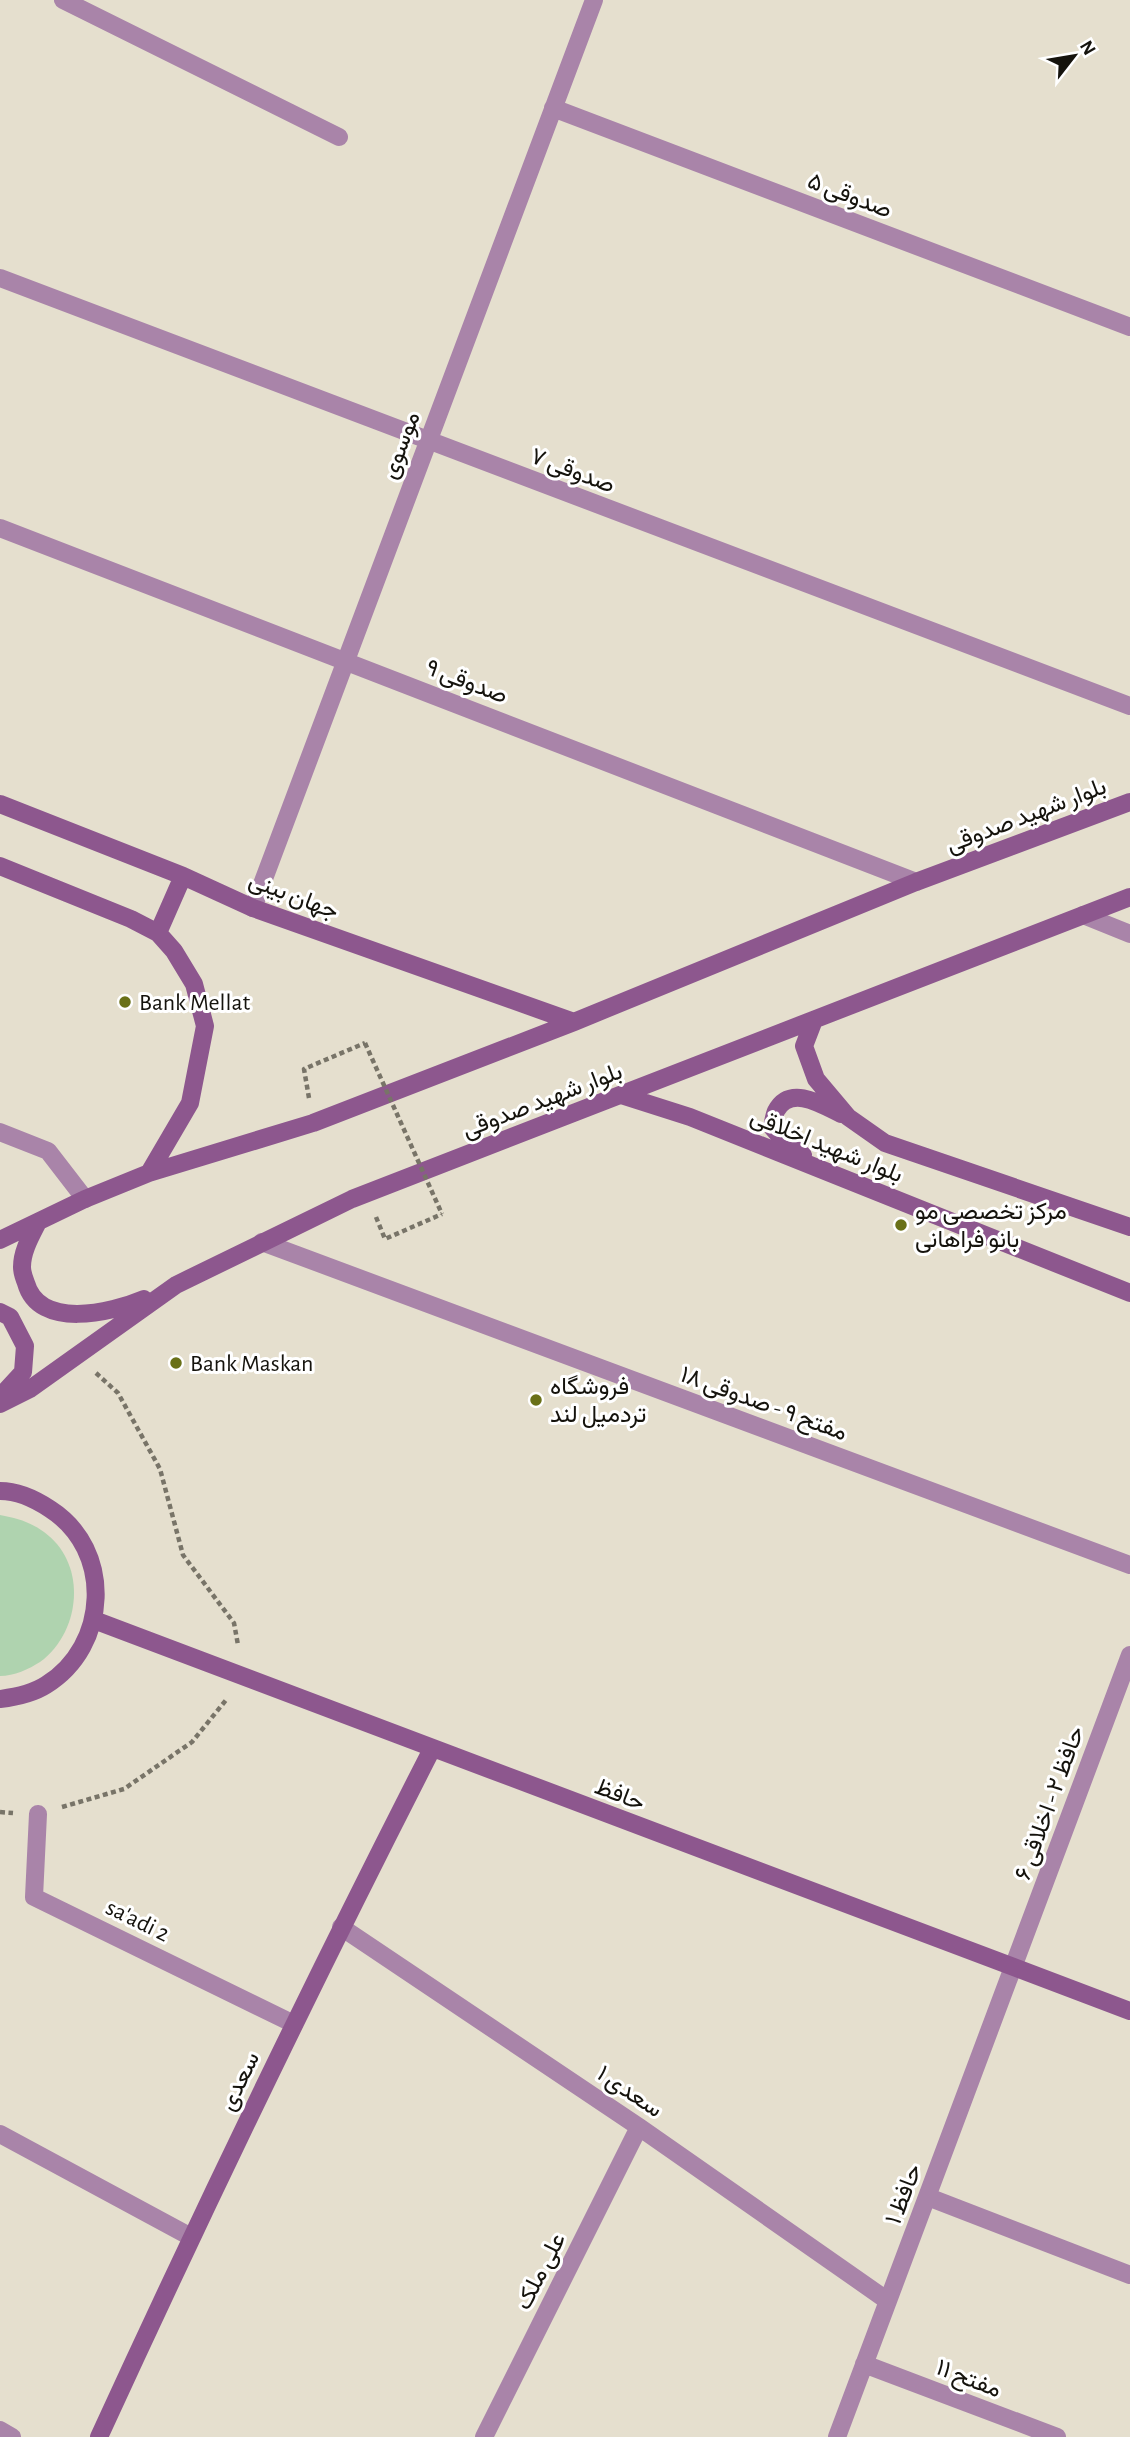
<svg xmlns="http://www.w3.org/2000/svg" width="1130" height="2437" font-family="'Alegreya Sans',Vazirmatn,sans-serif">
<rect width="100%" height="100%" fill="#e5dfce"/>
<path fill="#afd3af" d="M 0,1515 C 17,1518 30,1522 44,1532 C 88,1564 81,1632 40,1662 C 29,1669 14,1676 0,1676 Z"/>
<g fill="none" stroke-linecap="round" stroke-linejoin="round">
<path stroke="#787468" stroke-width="4.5" stroke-dasharray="5 3.5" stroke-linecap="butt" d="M 309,1098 L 304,1069 L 365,1043
M 376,1217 L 385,1239 L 442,1214
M 96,1373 L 118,1393 L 160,1469 L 183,1555 L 234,1623 L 238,1645
M 62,1807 L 124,1789 L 192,1742 L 226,1700
M 0,1812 L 13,1813"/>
<path stroke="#a984a9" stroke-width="18" d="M 63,0 L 339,137
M 553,108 L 1130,327
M 0,278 L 1130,706
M 0,528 L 916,882
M 253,908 L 594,0
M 1083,915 L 1130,934
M 0,1132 L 48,1151 L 85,1199
M 262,1242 L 1130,1565
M 38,1814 L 34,1897 L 294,2024
M 341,1927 L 639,2127 L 888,2301
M 0,2134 L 191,2237
M 928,2197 L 1130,2275
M 864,2364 L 1057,2437
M 0,2430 L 12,2437
M 484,2437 L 639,2127
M 837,2437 L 1130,1655"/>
<path stroke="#8d578e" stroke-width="18" d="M 0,804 L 183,876 L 253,908 L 574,1022
M 0,866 L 131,919 L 158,933 L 174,951 L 194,984 L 205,1026 L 190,1103 L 149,1173
M 158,933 L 183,876
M 814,1020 L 804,1046 L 816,1079 L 848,1117 L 885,1143 L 1130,1227
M 621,1095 L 690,1117 L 1130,1293
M 803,1155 L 785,1142 L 772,1127 C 773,1123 774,1115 776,1111 C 790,1084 823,1105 841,1114
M 38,1222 C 31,1236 22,1251 22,1267 C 22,1272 24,1278 26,1283 C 39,1330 111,1313 144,1299
M 0,1240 L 85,1199 L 149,1173 L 313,1123 L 574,1022 L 916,882 L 1130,802
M 0,1312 L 10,1317 L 25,1346 L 23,1372 L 0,1397
M 0,1404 L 30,1389 L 176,1285 L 352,1199 L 1130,897
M 0,1491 C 18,1491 35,1499 50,1509 C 114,1550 109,1646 46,1685 C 32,1694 16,1697 0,1699
M 94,1620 L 1130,2011
M 99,2437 C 205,2206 316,1976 432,1749"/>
<path stroke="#787468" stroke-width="4.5" stroke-dasharray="5 3.5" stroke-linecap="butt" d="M 365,1043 L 442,1214"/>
</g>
<g fill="#697017" stroke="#fff" stroke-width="2.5">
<circle cx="125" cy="1002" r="7"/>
<circle cx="901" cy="1225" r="7"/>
<circle cx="176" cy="1363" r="7"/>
<circle cx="536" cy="1400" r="7"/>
</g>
<g text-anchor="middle" stroke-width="6" stroke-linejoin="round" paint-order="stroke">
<g font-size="24" fill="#15130d" stroke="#fff">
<text transform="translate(850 195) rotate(21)" y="8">صدوقی ۵</text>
<text transform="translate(400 445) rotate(-69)" y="8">موسوی</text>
<text transform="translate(573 470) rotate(21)" y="8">صدوقی ۷</text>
<text transform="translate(467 681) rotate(21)" y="8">صدوقی ۹</text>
<text transform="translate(1026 815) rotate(-21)" y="8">بلوار شهید صدوقی</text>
<text transform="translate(294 895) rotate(21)" y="8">جهان بینی</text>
<text transform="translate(542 1100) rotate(-21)" y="8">بلوار شهید صدوقی</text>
<text transform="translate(827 1145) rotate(22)" y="8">بلوار شهید اخلاقی</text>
<text transform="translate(764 1403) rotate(20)" y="8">مفتح ۹ - صدوقی ۱۸</text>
<text transform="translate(620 1794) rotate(21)" y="8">حافظ</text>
<text transform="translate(1049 1803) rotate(-70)" y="8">حافظ ۲ - اخلاقی ۶</text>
<text transform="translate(138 1920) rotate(26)" y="8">sa'adi 2</text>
<text transform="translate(239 2081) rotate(-64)" y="8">سعدی</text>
<text transform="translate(630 2091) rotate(34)" y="8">سعدی ۱</text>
<text transform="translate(903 2194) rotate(-69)" y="8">حافظ ۱</text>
<text transform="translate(540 2271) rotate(-63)" y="8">علی ملک</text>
<text transform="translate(969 2378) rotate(21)" y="8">مفتح ۱۱</text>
</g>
<g font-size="24" fill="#15130d" stroke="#fff" text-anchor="start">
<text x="139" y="1010">Bank Mellat</text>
<text x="915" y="1219">مرکز تخصصی مو<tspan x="915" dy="28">بانو فراهانی</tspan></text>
<text x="190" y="1371">Bank Maskan</text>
<text x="550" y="1394">فروشگاه<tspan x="550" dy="28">تردمیل لند</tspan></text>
</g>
</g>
<g transform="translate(1074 56) rotate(59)" stroke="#ffffff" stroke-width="5" paint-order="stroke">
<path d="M0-5L12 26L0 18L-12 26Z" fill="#15130d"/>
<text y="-10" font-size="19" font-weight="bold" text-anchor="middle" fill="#15130d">N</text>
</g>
</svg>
